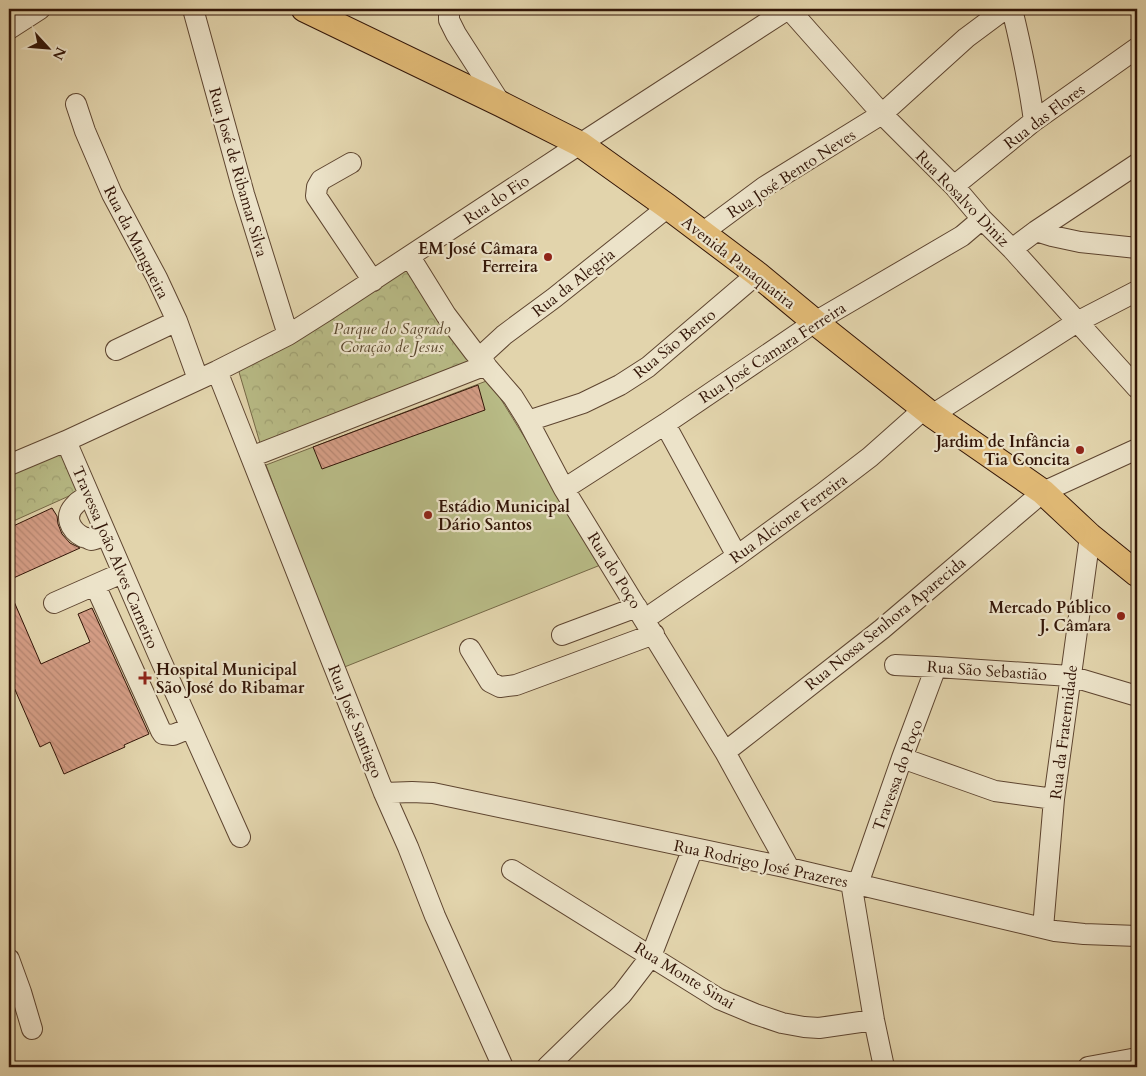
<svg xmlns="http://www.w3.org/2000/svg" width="1146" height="1076" font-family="Cardo,serif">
<defs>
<pattern id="forest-crowns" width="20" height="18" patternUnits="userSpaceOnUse" patternTransform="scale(1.25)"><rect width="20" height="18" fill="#b8bb86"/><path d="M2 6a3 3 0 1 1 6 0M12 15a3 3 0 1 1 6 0" fill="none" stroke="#9fa072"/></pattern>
<pattern id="building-back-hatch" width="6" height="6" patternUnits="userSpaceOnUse" patternTransform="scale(1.25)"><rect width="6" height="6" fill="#d49d85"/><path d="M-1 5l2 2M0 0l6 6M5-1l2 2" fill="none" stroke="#b68671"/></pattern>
</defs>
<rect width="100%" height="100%" fill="#e2d4ac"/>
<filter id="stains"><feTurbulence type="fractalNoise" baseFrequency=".004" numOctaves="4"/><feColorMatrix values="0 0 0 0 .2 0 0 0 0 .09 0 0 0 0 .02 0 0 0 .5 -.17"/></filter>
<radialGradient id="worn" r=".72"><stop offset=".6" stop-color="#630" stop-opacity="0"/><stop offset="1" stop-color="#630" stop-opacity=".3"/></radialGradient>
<path fill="url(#forest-crowns)" stroke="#756846" d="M 406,263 L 470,355 C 467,363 464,366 458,370 L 260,443 L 239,372 L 240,368 Z
M 59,454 L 63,457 L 78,492 L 9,523 L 9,473 Z"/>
<path fill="#b8bb86" stroke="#756846" d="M 489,380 L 603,564 L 342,668 L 266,465 Z"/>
<path fill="url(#building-back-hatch)" stroke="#321507" d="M 478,385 L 485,410 L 322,469 L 313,447 Z
M 52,508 L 57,516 L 58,524 L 62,534 L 70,543 L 80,548 L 9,580 L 9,528 Z
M 9,590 L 41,664 L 90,642 L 78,614 L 92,608 L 149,734 L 124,745 L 125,747 L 64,774 L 50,742 L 40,747 L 9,676 Z"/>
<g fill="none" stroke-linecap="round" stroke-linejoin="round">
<g stroke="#5e4530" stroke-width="22">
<path id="minor" d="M 193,9 L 244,194 L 288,335
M 449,9 L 449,20 L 456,34 L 501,104
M 789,9 L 882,114 L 954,186 L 982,219 L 1012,249 L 1137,388
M 1012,9 C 1021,46 1029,83 1034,121
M 9,29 L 40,9
M 76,104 L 85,131 L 112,194 L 157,278 L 177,321 L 198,379
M 351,163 L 321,180 L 317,187 L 316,196 L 373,281
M 954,186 L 1034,121 L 1137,48
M 1036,231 L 1052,236 L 1080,242 L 1137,248
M 702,233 L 764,187 L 882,114 L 966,38 L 1005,9
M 1012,249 L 1036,231 L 1137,164
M 410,257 L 446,315 L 474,352 L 513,397 L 528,421 L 564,489 L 725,752 L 789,868
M 116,350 L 177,321
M 479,358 L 504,335 L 554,298 L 668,207
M 217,371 L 384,793 L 408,847 L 435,916 L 503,1067
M 932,415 L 1077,322 L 1137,291
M 528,421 L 583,403 L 620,385 L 648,367 L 757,274
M 665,424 L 737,556
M 66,441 L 158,654 L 240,837
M 251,457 L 486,365
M 9,465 L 66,441 L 217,371 L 288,335 L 326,311 L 580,144 L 788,9
M 564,489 L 665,424 L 815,322 L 962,236 L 982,219
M 89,495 C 85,498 79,500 76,504 C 63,516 70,530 83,537 C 85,537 89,539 91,540 C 95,540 102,536 106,535
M 95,585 L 161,731 L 163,734 L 173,735 L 190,728
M 54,603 L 122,573
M 645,619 L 737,556 L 823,493 L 870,457 L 924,409
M 562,635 L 637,607
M 470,649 L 490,682 L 500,687 L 516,685 L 654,634
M 895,665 L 936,667 L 1070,676 L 1137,696
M 725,752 L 882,629 L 1043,492 L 1137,449
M 902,758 L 995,791 L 1054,799
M 384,793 L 412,792 L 433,793 L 789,868 L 1055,931 L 1084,934 L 1137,936
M 512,870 L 719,999 L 755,1014 L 782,1023 L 804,1027 L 819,1028 L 874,1020
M 851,882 L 874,1020 L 884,1067
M 858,884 L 902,758 L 936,667
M 1043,928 L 1054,799 L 1090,536
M 9,959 L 21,992 L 32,1029
M 547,1067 L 622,994 L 651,956 L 693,848
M 1088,1067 L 1137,1058"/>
</g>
<g stroke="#321507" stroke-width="27">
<path id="major" d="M 304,9 L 501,104 L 580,144 L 668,207 L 757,274 L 815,322 L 932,415 L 1043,492 L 1090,536 L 1137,574"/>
</g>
<use href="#minor" stroke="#ece3c9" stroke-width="20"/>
<use href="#major" stroke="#e1ba76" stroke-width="25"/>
</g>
<g fill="#8f2418" stroke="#ece3c9" stroke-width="2">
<circle cx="548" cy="257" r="5"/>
<circle cx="1080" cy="450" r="5"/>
<circle cx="428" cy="515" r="5"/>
<circle cx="1121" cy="616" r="5"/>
<path d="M142.5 670.5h5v5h5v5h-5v5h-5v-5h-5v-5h5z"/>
</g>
<g text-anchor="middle" stroke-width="4.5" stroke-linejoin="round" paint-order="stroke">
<g font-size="16" fill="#321507" stroke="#ece3c9">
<text transform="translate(1044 116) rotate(-37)" y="6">Rua das Flores</text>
<text transform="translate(239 172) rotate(74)" y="6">Rua José de Ribamar Silva</text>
<text transform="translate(791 173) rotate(-33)" y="6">Rua José Bento Neves</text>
<text transform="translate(963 198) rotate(46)" y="6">Rua Rosalvo Diniz</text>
<text transform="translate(496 199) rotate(-34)" y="6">Rua do Fio</text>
<text transform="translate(137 242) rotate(63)" y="6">Rua da Mangueira</text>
<text transform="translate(739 262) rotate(38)" y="6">Avenida Panaquatira</text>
<text transform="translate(573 282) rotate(-38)" y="6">Rua da Alegria</text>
<text transform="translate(674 343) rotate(-39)" y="6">Rua São Bento</text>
<text transform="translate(772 352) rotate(-33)" y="6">Rua José Camara Ferreira</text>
<text transform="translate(788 518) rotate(-36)" y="6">Rua Alcione Ferreira</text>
<text transform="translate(116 557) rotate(67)" y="6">Travessa João Alves Carneiro</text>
<text transform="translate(615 570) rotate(58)" y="6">Rua do Poço</text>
<text transform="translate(885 623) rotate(-39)" y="6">Rua Nossa Senhora Aparecida</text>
<text transform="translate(987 670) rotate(4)" y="6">Rua São Sebastião</text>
<text transform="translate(356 721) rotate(68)" y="6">Rua José Santiago</text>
<text transform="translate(1063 732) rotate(-83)" y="6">Rua da Fraternidade</text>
<text transform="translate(897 775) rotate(-70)" y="6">Travessa do Poço</text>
<text transform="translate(761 863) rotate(12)" y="6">Rua Rodrigo José Prazeres</text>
<text transform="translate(685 975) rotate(31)" y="6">Rua Monte Sinai</text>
</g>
<g font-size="16" font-weight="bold" fill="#321507" stroke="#ece3c9" text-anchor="end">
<text x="538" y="254">EM José Câmara<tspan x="538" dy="18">Ferreira</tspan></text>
<text x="1070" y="447">Jardim de Infância<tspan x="1070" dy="18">Tia Concita</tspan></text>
<text x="438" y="512" text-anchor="start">Estádio Municipal<tspan x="438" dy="18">Dário Santos</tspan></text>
<text x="1111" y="613">Mercado Público<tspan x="1111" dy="18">J. Câmara</tspan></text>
<text x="156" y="675" text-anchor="start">Hospital Municipal<tspan x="156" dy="18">São José do Ribamar</tspan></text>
</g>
<g font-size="16" font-style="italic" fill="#5a472d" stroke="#ece3c9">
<text x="392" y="334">Parque do Sagrado<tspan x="392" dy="18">Coração de Jesus</tspan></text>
</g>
</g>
<rect width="1146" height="1076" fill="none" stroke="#e2d4ac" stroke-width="30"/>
<rect x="10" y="10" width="1126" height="1056" fill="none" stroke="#321507" stroke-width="2.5"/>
<rect x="15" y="15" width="1116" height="1046" fill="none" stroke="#321507"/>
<g transform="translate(48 48) rotate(116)" stroke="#ece3c9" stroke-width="4" paint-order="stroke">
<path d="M0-4L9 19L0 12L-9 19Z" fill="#321507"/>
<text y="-8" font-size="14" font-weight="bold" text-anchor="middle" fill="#321507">N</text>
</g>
<rect width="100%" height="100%" filter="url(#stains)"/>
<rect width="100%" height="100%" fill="url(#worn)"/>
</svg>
